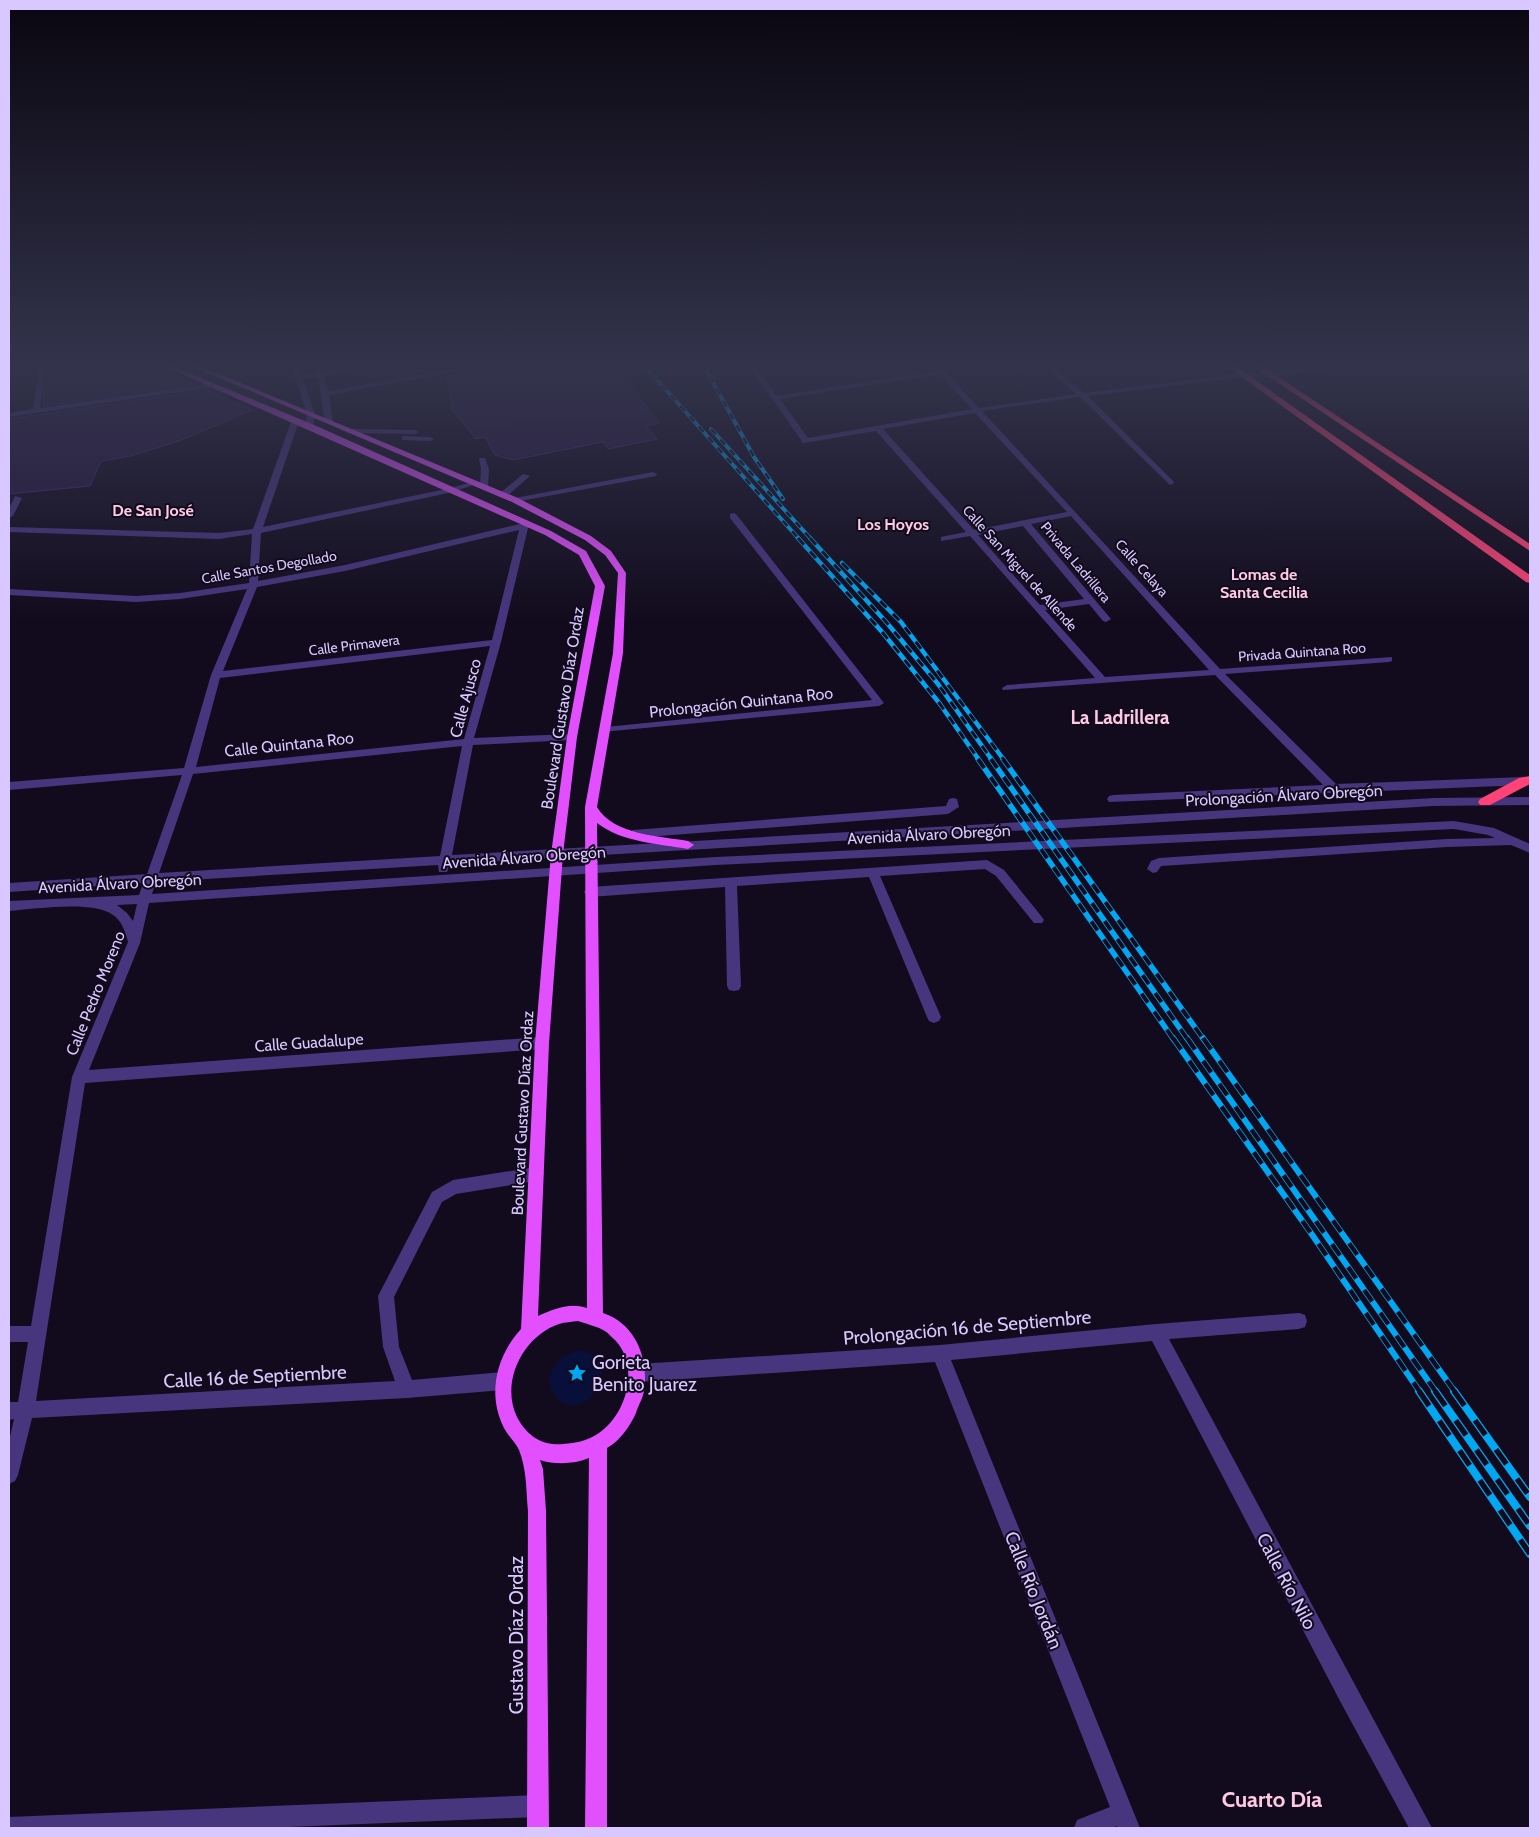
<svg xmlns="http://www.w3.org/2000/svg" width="1539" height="1837" font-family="Cabin,sans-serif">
<rect width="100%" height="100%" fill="#120b1d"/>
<path fill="#080f3a" d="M 581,1350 C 630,1362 583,1428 556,1397 C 539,1377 559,1353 581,1350 Z"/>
<path fill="#27173f" stroke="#43286b" d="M 48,364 L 150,364 L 197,384 L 43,406 Z
M 497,364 L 611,364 L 660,423 L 646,426 L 657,439 L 608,449 L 603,442 L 513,460 L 495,455 L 485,437 L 476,439 L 453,411 L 447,375 L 495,366 Z
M 206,390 L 252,410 L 179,441 L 131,456 L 101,461 L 90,486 L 9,494 L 9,419 Z"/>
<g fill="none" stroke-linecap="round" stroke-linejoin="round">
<path fill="#47357e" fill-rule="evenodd" d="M 40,364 L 46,364 L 40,408 L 214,383 L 218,385 L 214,387 L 9,417 L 9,413 L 33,409 Z
M 291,364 L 297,364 L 301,375 L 317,373 L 315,364 L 321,364 L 323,372 L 352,364 L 360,364 L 341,372 L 324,376 L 328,391 L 482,364 L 495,364 L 329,395 L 333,422 L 329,424 L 325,422 L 318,377 L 303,379 L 315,414 L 313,426 L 309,428 L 305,426 L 307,414 Z
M 748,364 L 754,364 L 777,396 L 937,371 L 931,364 L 938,364 L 979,408 L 1076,394 L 1043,364 L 1050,364 L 1084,393 L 1245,373 C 1280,373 1314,364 1348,364 L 1345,366 L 1271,377 L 1245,377 L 1088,396 L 1173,481 L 1174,483 L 1170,485 L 1080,397 L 982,411 L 1220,669 L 1392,657 L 1392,661 L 1389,662 L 1225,674 L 1336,784 L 1524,777 L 1530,781 L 1524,785 L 1109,802 L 1107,799 L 1109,796 L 1113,795 L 1323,785 L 1215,675 L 1003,690 L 1002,688 L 1007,685 L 1095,678 L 970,536 L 941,541 L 941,537 L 966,532 L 876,431 L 803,443 ZM 940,374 L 972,409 L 808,438 L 780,399 ZM 975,413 L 1067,512 L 974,530 L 883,429 ZM 1071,516 L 1209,670 L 1105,677 L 1045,610 L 1089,604 L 1103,621 L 1106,622 L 1111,619 L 1031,524 ZM 1023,526 L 1084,599 L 1040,605 L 978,535 Z
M 292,419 L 299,421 L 263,527 L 451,488 L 475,481 L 479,483 L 453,492 L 261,533 L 258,581 L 345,565 L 524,523 L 530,522 L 534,525 L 528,528 L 501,642 L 474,738 L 572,734 L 577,737 L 572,740 L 473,745 L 452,855 L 1434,798 L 1530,797 L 1530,805 L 1434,806 L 450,864 L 447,872 L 439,872 L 438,865 L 156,882 L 152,894 L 716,857 L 1454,821 L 1494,828 L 1530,844 L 1530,853 L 1511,845 L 1447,847 L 1161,866 L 1157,872 L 1153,873 L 1147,869 L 1151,861 L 1159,858 L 1447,839 L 1495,838 L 1488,835 L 1454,829 L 716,865 L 149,903 L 140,943 L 89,1070 L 542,1037 L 547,1039 L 549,1043 L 547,1047 L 542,1049 L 85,1083 L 36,1401 L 395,1381 L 383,1347 L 378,1296 L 432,1192 L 453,1180 L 536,1167 L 541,1169 L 544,1174 L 541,1179 L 536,1181 L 456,1194 L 442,1202 L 394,1297 L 399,1347 L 412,1380 L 503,1372 L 509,1375 L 512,1381 L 509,1387 L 503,1390 L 407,1398 L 32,1418 L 18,1475 L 15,1481 L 9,1484 L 9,1441 L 14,1419 L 9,1420 L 9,1402 L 18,1402 L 28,1342 L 9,1342 L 9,1326 L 31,1326 L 72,1077 L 128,942 C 125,931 122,921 113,915 C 94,900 34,909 9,911 L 9,901 L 139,895 L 143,883 L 9,892 L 9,883 L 147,874 L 182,775 L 9,790 L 9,782 L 184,768 L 211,675 L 247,589 L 180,599 L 136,602 L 9,595 L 9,589 L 136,596 L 180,593 L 249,583 L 252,534 L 219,539 L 9,532 L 9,527 L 219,533 L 253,529 ZM 519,530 L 492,640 L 223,671 L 257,587 L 345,571 ZM 490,646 L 464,739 L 196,767 L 220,678 ZM 462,746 L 440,856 L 159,873 L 193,774 ZM 137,904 L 133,921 L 127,913 L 117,905 Z
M 347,429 L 415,430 L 419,432 L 415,434 L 350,433 L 347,433 Z
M 402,436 L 430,437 L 434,439 L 430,441 L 405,440 L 402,440 Z
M 479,458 L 485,458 L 489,469 L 488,487 L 484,489 L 480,487 L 481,469 Z
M 653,472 L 657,474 L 656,476 L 515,502 L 511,500 L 515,498 Z
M 523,474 L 530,476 L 506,497 L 500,497 L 500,493 Z
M 15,496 L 22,498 L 13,516 L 9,518 L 9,508 Z
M 733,513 L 736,514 L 884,703 L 879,706 L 602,732 L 601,730 L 602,728 L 606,727 L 872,700 L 730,518 L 730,514 Z
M 953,798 L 957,799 L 959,807 L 948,814 L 633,838 L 627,834 L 633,830 L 946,806 L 949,799 Z
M 987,860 L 1004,870 L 1042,917 L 1044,920 L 1042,923 L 1034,923 L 996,876 L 985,869 L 880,876 L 941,1017 L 939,1021 L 934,1023 L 929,1021 L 927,1017 L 869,877 L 737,886 L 741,986 L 739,990 L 734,991 L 729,990 L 727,986 L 725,887 L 590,897 L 586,895 L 584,892 L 586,889 L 590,887 Z
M 1299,1313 L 1305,1315 L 1307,1321 L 1305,1327 L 1299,1329 L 1169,1339 L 1432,1828 L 1409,1828 L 1340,1701 L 1152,1341 L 951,1360 L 1140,1828 L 1118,1828 L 1117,1826 L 1112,1828 L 1074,1828 L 1077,1820 L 1110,1807 L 935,1362 L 638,1382 L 632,1379 L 629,1373 L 632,1367 L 638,1364 L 940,1345 L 1156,1324 Z
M 538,1795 L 546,1798 L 549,1806 L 546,1814 L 538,1817 L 264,1828 L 9,1828 L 9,1817 Z"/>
<path fill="#e24fff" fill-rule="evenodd" d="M 159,364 L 167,364 L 312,424 L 551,531 L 586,551 L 605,586 L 577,737 L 563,854 L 549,1043 L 538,1316 C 554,1309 569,1302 587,1308 L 585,807 L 613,653 L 618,573 L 605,555 L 585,540 L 512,502 L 187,364 L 195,364 L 518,498 L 591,536 L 611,551 L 626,573 L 623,653 L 597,807 C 613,835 660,836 688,841 L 694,845 L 688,849 C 659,844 621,842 597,823 L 603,1313 C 636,1324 649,1359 644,1391 C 643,1398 638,1406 636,1413 C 630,1426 620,1441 607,1448 L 607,1828 L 585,1828 L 589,1458 C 575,1464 555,1465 540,1460 L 543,1469 L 546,1511 L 549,1828 L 527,1828 L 528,1511 C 526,1491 527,1470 519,1450 C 516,1443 508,1436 504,1428 C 487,1395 496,1356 521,1329 L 535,1043 L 551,854 L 567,737 L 595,586 L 579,555 L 545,535 ZM 578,1321 C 586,1324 596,1326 603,1330 C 608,1332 611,1337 615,1340 C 640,1366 627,1414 599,1433 C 587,1441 576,1443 563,1444 C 542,1446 527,1436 517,1417 C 500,1382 523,1336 559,1324 C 565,1322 572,1322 578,1321 Z"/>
<path fill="#ff4376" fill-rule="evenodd" d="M 1224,364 L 1233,364 L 1530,575 L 1530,583 L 1526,582 Z
M 1250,364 L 1259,364 L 1530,544 L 1530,551 Z
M 1530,776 L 1530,784 L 1490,805 L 1480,805 L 1478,802 L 1480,799 L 1519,778 Z"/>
<g stroke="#00a8f3" stroke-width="4">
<path id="rail-far4" d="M 643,364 L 799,539
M 703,364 L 754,457 L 783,499
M 711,429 L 811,539"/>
</g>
<g stroke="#00a8f3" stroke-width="4.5">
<path id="rail-far3" d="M 798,538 L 883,633 L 940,704 L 979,760
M 810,538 L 887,623 L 938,684 L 992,760
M 842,563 L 901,622 L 1004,760"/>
</g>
<g stroke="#00a8f3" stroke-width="5.5">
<path id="rail-far2" d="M 978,759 L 1174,1040
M 991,759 L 1188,1040
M 1003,759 L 1204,1040"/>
</g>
<g stroke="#00a8f3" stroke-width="6">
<path id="rail-far1" d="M 1173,1038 L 1313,1236 L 1420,1392
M 1187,1038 L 1436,1392
M 1203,1038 L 1455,1392"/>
</g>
<g stroke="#00a8f3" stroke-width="8">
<path id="rail" d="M 1419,1391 L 1530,1554
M 1435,1391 L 1530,1526
M 1454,1391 L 1530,1497"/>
</g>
<use href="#rail-far4" stroke="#120b1d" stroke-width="2.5" stroke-dasharray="7" stroke-linecap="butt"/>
<use href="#rail-far3" stroke="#120b1d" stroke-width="3" stroke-dasharray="9" stroke-linecap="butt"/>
<use href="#rail-far2" stroke="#120b1d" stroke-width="4" stroke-dasharray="11" stroke-linecap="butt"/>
<use href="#rail-far1" stroke="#120b1d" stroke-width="4.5" stroke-dasharray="14" stroke-linecap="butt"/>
<use href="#rail" stroke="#120b1d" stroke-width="5.5" stroke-dasharray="18" stroke-linecap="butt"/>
</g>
<linearGradient id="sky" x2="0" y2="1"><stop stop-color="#0a0610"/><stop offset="0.59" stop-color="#33344c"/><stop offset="1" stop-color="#33344c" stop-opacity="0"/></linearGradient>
<rect width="1539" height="621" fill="url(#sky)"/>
<defs>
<g id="sight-bare" transform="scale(1.5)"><path d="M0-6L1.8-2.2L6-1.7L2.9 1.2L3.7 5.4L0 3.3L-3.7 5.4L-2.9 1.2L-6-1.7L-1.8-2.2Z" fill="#00a8f3" stroke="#120b1d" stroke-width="2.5" paint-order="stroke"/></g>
</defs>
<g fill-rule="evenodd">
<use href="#sight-bare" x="577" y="1373"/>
</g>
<g text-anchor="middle" stroke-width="4" stroke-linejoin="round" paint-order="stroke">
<g font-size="14" fill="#d9c8ff" stroke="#120b1d">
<text transform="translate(1076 562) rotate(50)" y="5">Privada Ladrillera</text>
<text transform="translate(269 567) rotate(-10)" y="5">Calle Santos Degollado</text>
<text transform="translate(1020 568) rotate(48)" y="5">Calle San Miguel de Allende</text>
<text transform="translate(1142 568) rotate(48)" y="5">Calle Celaya</text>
<text transform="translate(354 645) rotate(-7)" y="5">Calle Primavera</text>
<text transform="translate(1302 652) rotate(-4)" y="5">Privada Quintana Roo</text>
</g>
<g font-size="16" font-weight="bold" fill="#ffcae1" stroke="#120b1d">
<text x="153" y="516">De San José</text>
<text x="893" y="530">Los Hoyos</text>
<text x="1264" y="580">Lomas de<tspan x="1264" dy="18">Santa Cecilia</tspan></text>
</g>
<g font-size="16" fill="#d9c8ff" stroke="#120b1d">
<text transform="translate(465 698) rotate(-75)" y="6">Calle Ajusco</text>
<text transform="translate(741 702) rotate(-6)" y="6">Prolongación Quintana Roo</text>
<text transform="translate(562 708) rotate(-81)" y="6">Boulevard Gustavo Díaz Ordaz</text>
<text transform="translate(289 744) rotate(-6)" y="6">Calle Quintana Roo</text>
<text transform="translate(1284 795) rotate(-3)" y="6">Prolongación Álvaro Obregón</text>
<text transform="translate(929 834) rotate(-3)" y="6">Avenida Álvaro Obregón</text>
<text transform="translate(524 857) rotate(-4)" y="6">Avenida Álvaro Obregón</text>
<text transform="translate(120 883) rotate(-3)" y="6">Avenida Álvaro Obregón</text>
<text transform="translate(95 993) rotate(-68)" y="6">Calle Pedro Moreno</text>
<text transform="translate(309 1042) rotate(-4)" y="6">Calle Guadalupe</text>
<text transform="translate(522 1113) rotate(-87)" y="6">Boulevard Gustavo Díaz Ordaz</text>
</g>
<g font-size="19" font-weight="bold" fill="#ffcae1" stroke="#120b1d">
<text x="1120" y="724">La Ladrillera</text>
</g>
<g font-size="19" fill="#d9c8ff" stroke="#120b1d">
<text transform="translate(967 1327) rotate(-5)" y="7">Prolongación 16 de Septiembre</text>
<text transform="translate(255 1376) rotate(-3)" y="7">Calle 16 de Septiembre</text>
<text transform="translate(1287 1581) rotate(62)" y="7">Calle Río Nilo</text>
<text transform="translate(1034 1590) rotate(68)" y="7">Calle Río Jordán</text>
<text transform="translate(516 1635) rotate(-90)" y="7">Gustavo Díaz Ordaz</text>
</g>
<g font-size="19" fill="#d9c8ff" stroke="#120b1d" text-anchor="start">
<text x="592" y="1369">Gorieta<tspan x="592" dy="22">Benito Juarez</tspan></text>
</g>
<g font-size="22" font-weight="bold" fill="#ffcae1" stroke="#120b1d">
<text x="1272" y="1807">Cuarto Día</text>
</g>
</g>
<rect width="1539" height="1837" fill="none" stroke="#d9c8ff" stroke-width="20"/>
</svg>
